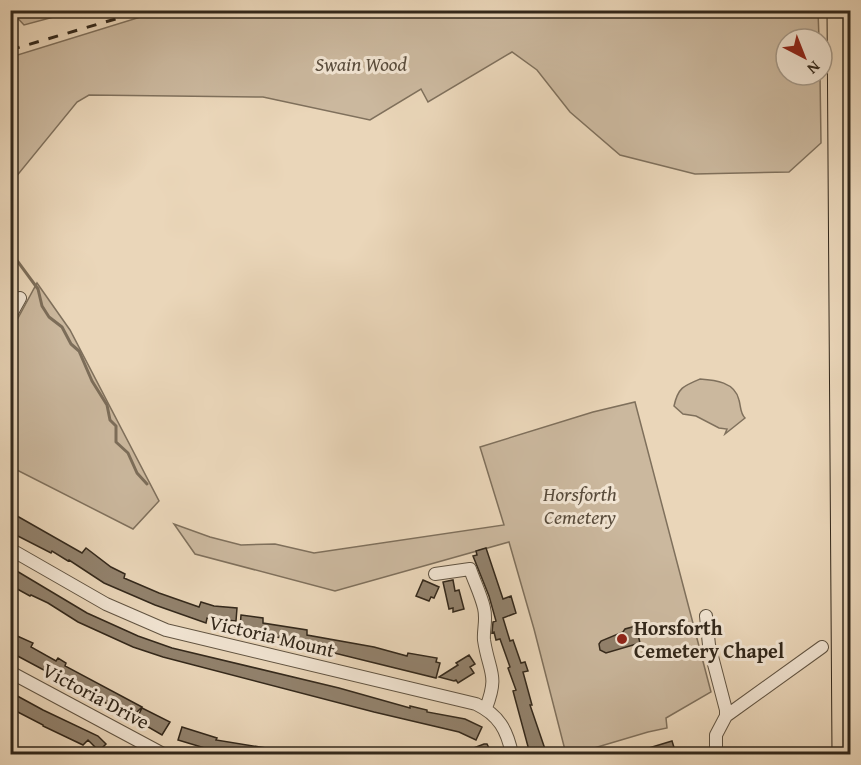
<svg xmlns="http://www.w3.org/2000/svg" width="861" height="765" font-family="'Gentium Book Plus',serif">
<rect width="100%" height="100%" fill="#ead6b9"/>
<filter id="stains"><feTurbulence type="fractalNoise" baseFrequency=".00333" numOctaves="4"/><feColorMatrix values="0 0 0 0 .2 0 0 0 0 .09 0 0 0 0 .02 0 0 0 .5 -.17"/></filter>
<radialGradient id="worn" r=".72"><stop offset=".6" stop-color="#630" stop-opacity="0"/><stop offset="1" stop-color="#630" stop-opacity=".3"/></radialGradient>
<path fill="#cbb89e" stroke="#7f705c" stroke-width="1.5" d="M 163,10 L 818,11 L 819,39 L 786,39 L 786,75 L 820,75 L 821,143 L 789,172 L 695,174 L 620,155 L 570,112 L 537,70 L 512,52 L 428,102 L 421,89 L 370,120 L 263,97 L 89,95 L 77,102 L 11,183 L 11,57 Z
M 11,11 L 76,11 L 24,25 Z
M 37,283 L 70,330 L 159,501 L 133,529 L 11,467 L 11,331 Z
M 700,379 C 715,380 735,382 739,400 C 741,407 740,413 745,418 L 725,434 L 727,429 L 719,428 L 696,416 L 683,414 L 674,406 C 678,388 683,386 700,379 Z
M 635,402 L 711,692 L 666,718 L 667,728 L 648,732 L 574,754 L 566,754 L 534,629 L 509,542 L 335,591 L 195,554 L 174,524 L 210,537 L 241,545 L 275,544 L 314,553 L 504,525 L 480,447 L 593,412 Z"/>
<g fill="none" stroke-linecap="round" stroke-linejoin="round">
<path stroke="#7c6d59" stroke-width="3" d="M 10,251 L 38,289 L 42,306 L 49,317 L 62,327 L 71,344 L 79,351 L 92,381 L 107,405 L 110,420 L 116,426 L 116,442 L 128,453 L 137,473 L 147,484"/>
</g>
<path fill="#92826d" stroke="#33281b" stroke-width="1.5" d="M 10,512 L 82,553 L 86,548 L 111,567 L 125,574 L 124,578 L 159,593 L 199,607 L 201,602 L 214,606 L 237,608 L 236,621 L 207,618 L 206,623 L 155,605 L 104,583 L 69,560 L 68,561 L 52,551 L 51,553 L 10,532 Z
M 486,548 L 503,599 L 511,596 L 516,613 L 503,618 L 510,641 L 513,640 L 521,663 L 525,662 L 528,671 L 523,672 L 532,705 L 530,705 L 546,752 L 537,754 L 530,754 L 513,691 L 516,690 L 508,668 L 510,667 L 500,639 L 496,640 L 494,632 L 492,633 L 493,622 L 496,621 L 489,596 L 473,556 L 477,555 L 476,551 Z
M 10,567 L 87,613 L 138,636 L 172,648 L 339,688 L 410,708 L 410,706 L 427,710 L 427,712 L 465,719 L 482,727 L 476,740 L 459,732 L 374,712 L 163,657 L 133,647 L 78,622 L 48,603 L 31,595 L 30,596 L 10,585 Z
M 423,580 L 439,587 L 434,598 L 431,597 L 429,601 L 416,596 Z
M 453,580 L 455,591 L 459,590 L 464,609 L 453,612 L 453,608 L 449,609 L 443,582 Z
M 241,615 L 263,618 L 263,623 L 307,630 L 307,635 L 374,647 L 407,656 L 408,653 L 437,658 L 436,662 L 440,663 L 436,678 L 326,651 L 327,648 L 293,644 L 294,639 L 266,636 L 267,631 L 240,628 Z
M 636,626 L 640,643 L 606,653 L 600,650 L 599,644 L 601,641 L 623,632 L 625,629 Z
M 15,635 L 33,643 L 31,647 L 56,661 L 58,658 L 66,663 L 65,666 L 142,707 L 132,717 L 10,652 L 10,643 Z
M 469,655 L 475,664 L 470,667 L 474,673 L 458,683 L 456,680 L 454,681 L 439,677 L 458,665 L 456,663 Z
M 10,692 L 43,710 L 98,736 L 106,744 L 99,751 L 88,740 L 83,745 L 43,726 L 43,725 L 10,708 Z
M 142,708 L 170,722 L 162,735 L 136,720 Z
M 182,727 L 217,738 L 216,740 L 278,750 L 278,754 L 232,754 L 218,752 L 178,740 Z
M 672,741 L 676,754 L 633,754 L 632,753 Z
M 484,744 L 487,744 L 492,754 L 458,754 Z"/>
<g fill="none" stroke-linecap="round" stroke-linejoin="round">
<g stroke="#615442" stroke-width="14">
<path id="street" d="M 10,316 L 20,298
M 10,549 L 106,604 L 166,630 L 476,704 C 499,715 507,730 512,754
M 435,574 L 470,569 C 474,581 481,595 484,608 C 487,620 483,630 484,640 C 489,673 499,674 486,708
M 706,616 L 709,645 L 726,710 L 726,716
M 10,672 L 163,754
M 716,754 L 716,735 L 726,716 L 822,647"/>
</g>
<g stroke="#33281b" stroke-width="23">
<path id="highway" d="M 838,10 L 843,754"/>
</g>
<use href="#street" stroke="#f1e4d2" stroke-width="12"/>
<use href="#highway" stroke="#ead6b9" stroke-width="21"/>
<path stroke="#33281b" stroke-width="3" stroke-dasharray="10 10" stroke-linecap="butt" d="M 10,50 L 146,10"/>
</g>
<circle fill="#8f2418" stroke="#f1e4d2" stroke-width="2" cx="622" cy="639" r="6"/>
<g text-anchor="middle" stroke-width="6" stroke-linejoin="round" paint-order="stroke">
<g font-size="20" font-style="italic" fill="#594c3c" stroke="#f1e4d2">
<text x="361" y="71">Swain Wood</text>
<text x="580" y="501">Horsforth<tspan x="580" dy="23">Cemetery</tspan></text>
</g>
<g font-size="20" font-weight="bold" fill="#33281b" stroke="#f1e4d2" text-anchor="start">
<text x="634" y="635">Horsforth<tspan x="634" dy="23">Cemetery Chapel</tspan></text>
</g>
<g font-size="20" fill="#33281b" stroke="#f1e4d2">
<text transform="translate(272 636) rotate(13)" y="7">Victoria Mount</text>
<text transform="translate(96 696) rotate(28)" y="7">Victoria Drive</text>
</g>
</g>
<rect width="861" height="765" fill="none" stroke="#ead6b9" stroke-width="36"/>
<rect x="12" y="12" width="837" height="741" fill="none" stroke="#33281b" stroke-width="3"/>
<rect x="18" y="18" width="825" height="729" fill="none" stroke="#33281b" stroke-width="1.5"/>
<g transform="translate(804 57) rotate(138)"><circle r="28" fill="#f1e4d2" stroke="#a59989" stroke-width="1.5"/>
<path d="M0-4.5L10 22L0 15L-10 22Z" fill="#8f2418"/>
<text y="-9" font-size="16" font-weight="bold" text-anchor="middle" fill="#33281b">N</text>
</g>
<rect width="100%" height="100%" filter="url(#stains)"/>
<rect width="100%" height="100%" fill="url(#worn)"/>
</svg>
